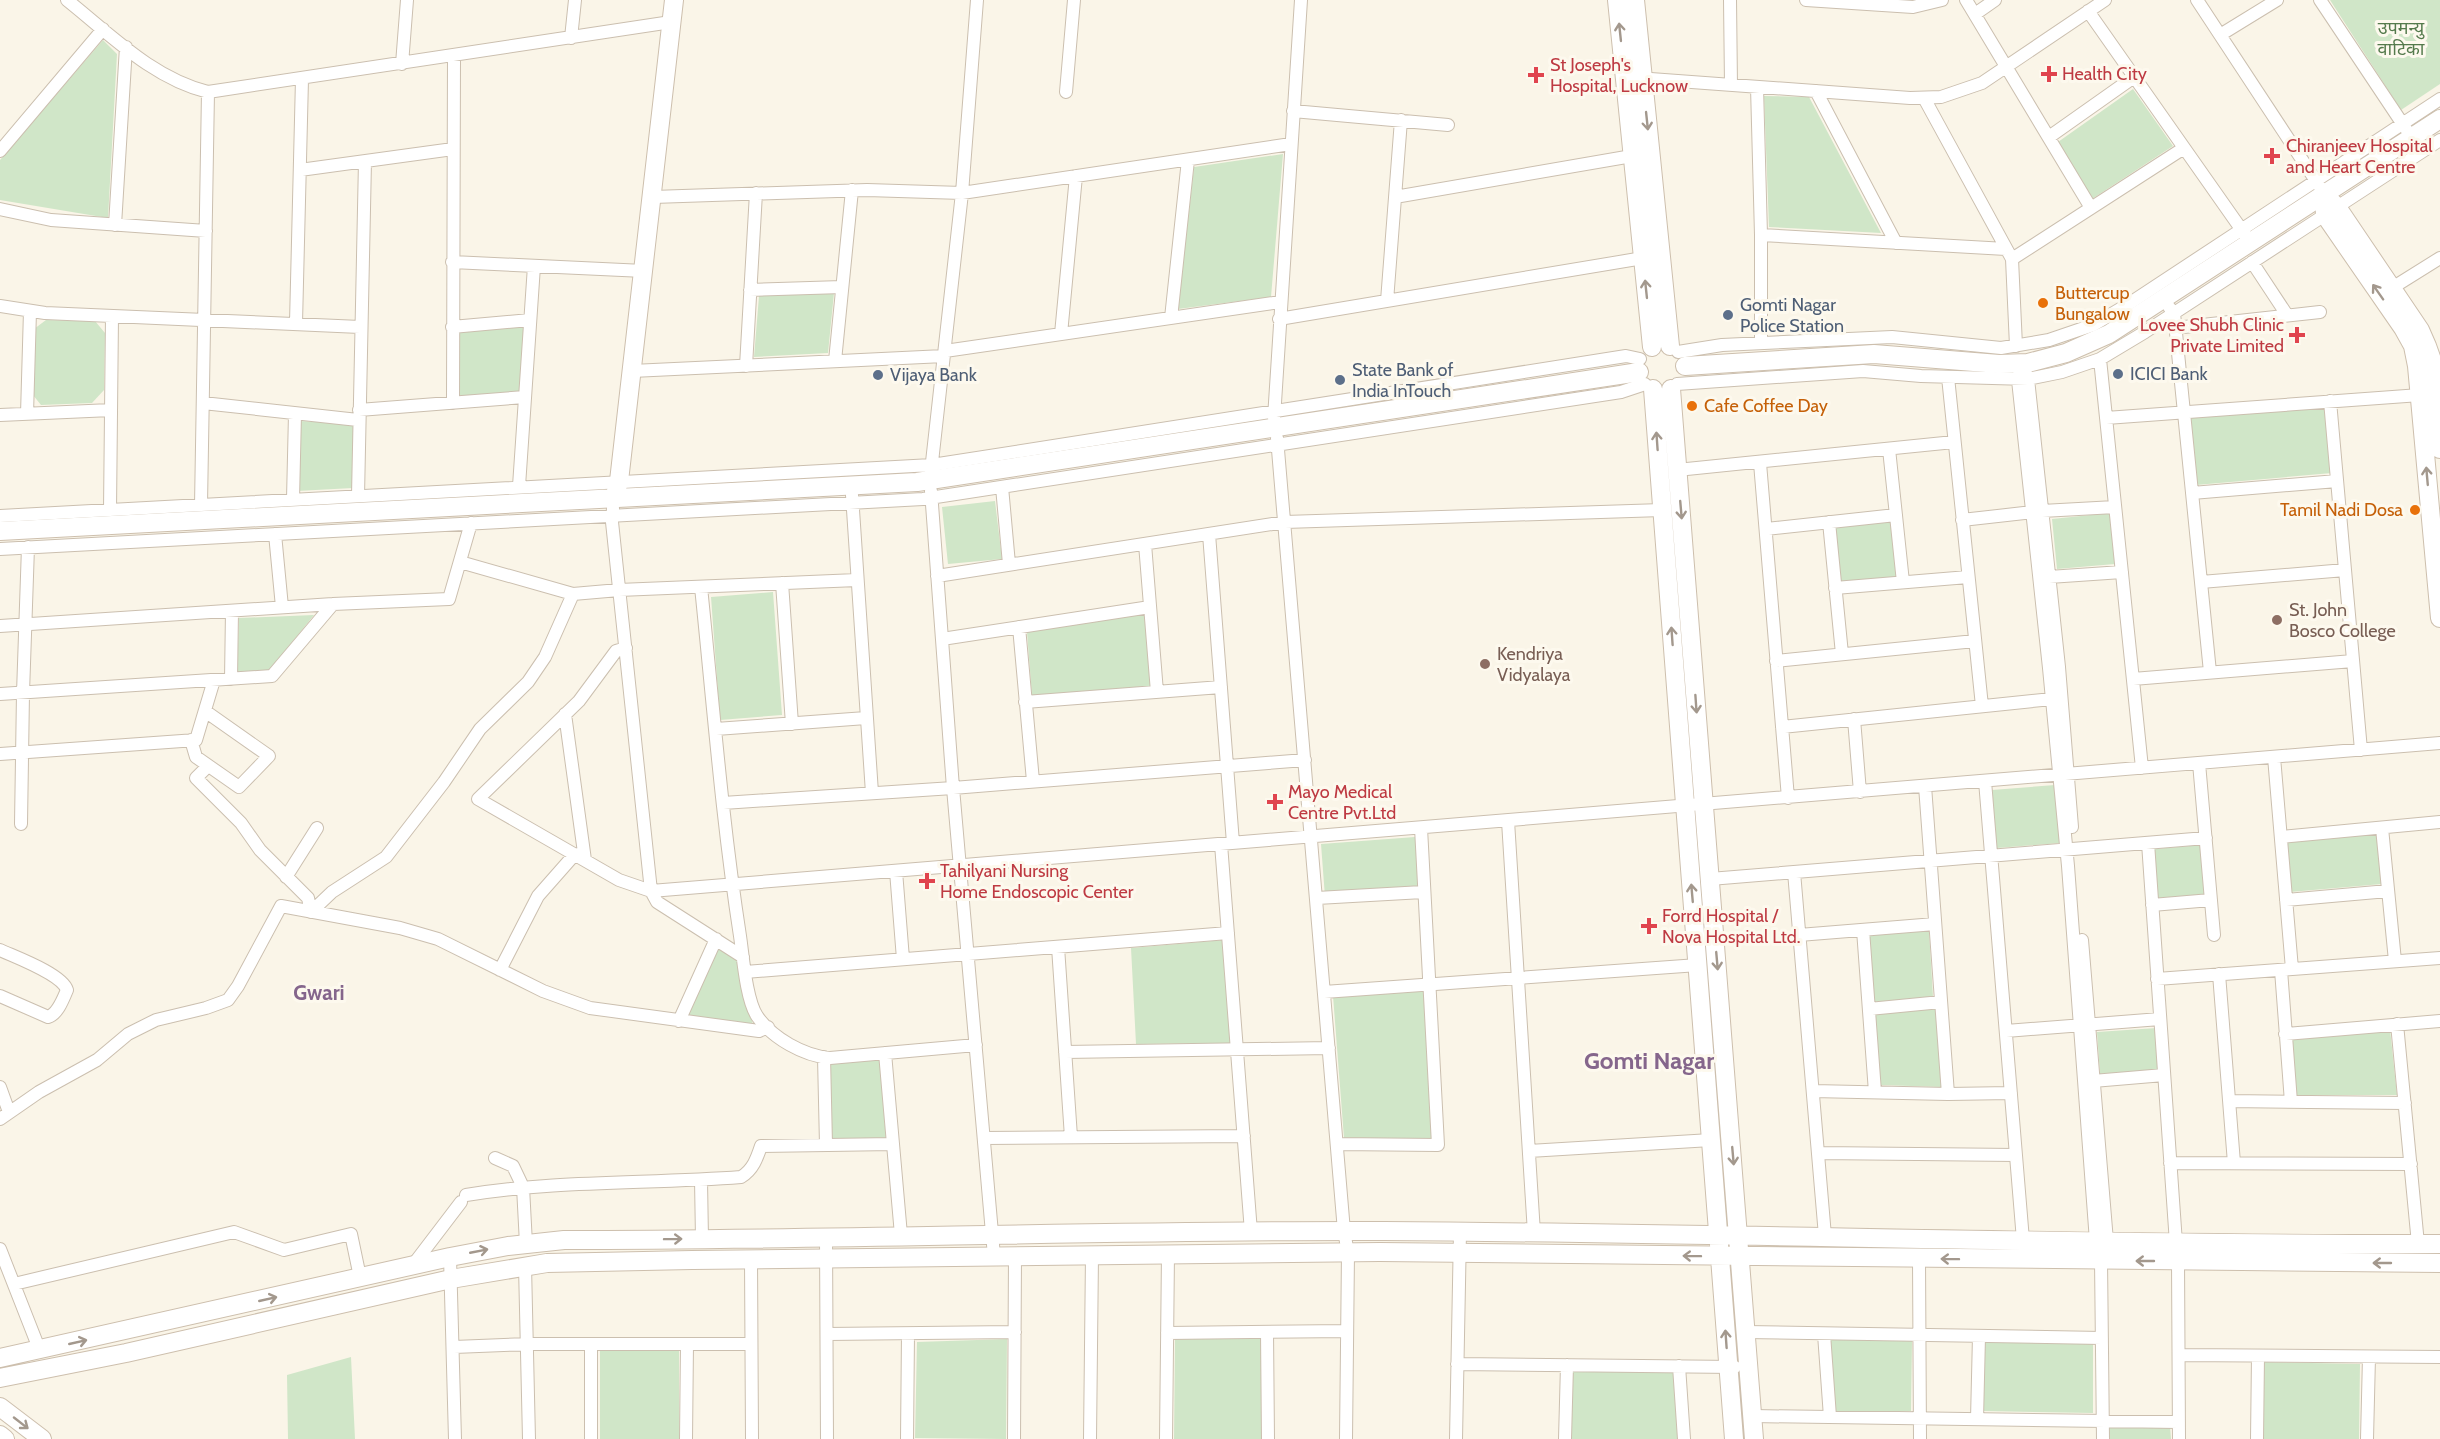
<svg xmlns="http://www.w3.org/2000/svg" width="2440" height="1439" font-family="Cabin,'Noto Sans Devanagari',sans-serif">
<rect width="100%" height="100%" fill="#faf5e8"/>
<path fill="#d0e6c8" d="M 2330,0 L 2440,0 L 2440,84 L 2401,110 Z
M 103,40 L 117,54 L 108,218 L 0,200 L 0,160 Z
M 2133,89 L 2173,146 L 2092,199 L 2058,142 Z
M 1764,96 L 1809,97 L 1881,233 L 1769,227 Z
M 1283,154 L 1271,297 L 1178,309 L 1194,167 Z
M 834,293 L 828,353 L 754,357 L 759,296 Z
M 46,320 L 95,321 L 105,333 L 104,390 L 92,403 L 41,405 L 33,395 L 34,329 Z
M 526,327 L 521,391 L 459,396 L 458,331 Z
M 2326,406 L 2332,473 L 2196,485 L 2190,418 Z
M 300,421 L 354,424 L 353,488 L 297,491 Z
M 995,501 L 1002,559 L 948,564 L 942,507 Z
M 2110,513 L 2115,564 L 2057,569 L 2052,519 Z
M 1891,522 L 1896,577 L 1840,582 L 1835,527 Z
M 773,592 L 782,715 L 720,720 L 711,597 Z
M 1146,613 L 1154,686 L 1032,696 L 1027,632 Z
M 314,615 L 269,671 L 237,673 L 239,618 Z
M 2055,785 L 2060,843 L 1997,848 L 1992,790 Z
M 2378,834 L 2382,884 L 2290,892 L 2286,842 Z
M 1415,837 L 1419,891 L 1325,897 L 1321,844 Z
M 2202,845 L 2206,895 L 2158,899 L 2154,849 Z
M 1929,930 L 1933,997 L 1873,1002 L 1868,934 Z
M 1224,940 L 1231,1043 L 1136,1044 L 1131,948 Z
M 718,946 L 737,959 L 742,990 L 753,1024 L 686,1016 Z
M 1424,990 L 1432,1138 L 1344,1138 L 1333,996 Z
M 1936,1007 L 1942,1087 L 1880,1085 L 1874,1013 Z
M 2157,1028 L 2159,1070 L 2100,1074 L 2097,1032 Z
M 2390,1029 L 2397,1095 L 2296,1095 L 2290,1039 Z
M 880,1060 L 886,1140 L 830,1139 L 829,1063 Z
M 1175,1338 L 1262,1339 L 1262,1439 L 1174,1439 Z
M 1007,1339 L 1006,1439 L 915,1438 L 917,1342 Z
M 1828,1339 L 1912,1341 L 1911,1411 L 1834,1412 Z
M 1984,1342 L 2093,1344 L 2093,1413 L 1984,1411 Z
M 600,1351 L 679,1351 L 679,1439 L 600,1439 Z
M 351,1357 L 355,1439 L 288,1439 L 287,1375 Z
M 2262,1362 L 2360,1364 L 2359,1439 L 2261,1439 Z
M 1571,1370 L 1674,1372 L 1678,1439 L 1571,1439 Z
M 2170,1426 L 2171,1439 L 2108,1439 L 2108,1427 Z"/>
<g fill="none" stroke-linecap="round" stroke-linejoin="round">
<g stroke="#cbbfaf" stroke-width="14">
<path id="street" d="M 67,0 C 111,35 152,78 208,92 L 671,22
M 1730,0 L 1731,85
M 1806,0 L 1913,7 L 1942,0
M 1966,0 L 2091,208
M 2197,0 L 2320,187
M 2320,0 L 2406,129
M 2088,11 L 2246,236
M 1975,14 L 1995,0
M 2220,35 L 2277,0
M 571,38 L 575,0
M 402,64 L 407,0
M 1637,78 L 1910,98 L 1941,97 L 1982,83 L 2105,0
M 1757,87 L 1761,235 L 1761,343
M 1816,91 L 1896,243
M 1066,92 L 1074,0
M 1924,98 L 2012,259 L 2016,346
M 1293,111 L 1448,125
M 2049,137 L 2134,77
M 0,151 L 103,29
M 300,170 L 453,149
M 653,197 L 867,190 L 962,193 L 1291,144
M 1395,197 L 1632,156
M 0,209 L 51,220 L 206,231
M 115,225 L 126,47
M 1761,235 L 2006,249
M 2012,259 L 2184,148
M 452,262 L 644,271
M 2252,262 L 2287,315
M 2392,288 L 2440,258
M 750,290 L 842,287
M 1387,301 L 1401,120
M 0,306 L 45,313 L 360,327
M 2169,307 L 2174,313 L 2210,672
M 1171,318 L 1188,160
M 1279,319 L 1643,258
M 296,323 L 302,79
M 452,327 L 530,320
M 2175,328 L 2320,312
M 1061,334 L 1076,176
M 945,351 L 1280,302
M 1678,352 L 1722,345 L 1892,337 L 2001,348 L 2049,340 L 2093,325 L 2127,305 L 2440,99
M 2100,359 L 2142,768
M 835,361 L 852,190
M 2022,363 L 2018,380 L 2049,668 L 2068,866 L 2096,1241 L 2101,1260 L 2103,1439
M 2022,363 L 2028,379 L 2059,667 L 2072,827
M 746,366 L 756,193
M 632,371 L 944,356
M 1948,377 L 1982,706
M 1677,384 L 1863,371 L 1921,376 L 2028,379 L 2062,372 L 2100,359 L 2145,332 L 2440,140
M 2330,401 L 2361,750
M 203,403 L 358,420
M 453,403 L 454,56
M 359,410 L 525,397
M 27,414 L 30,311
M 0,415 L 111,410
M 1274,418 L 1301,0
M 2106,418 L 2420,395
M 1277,438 L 1344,1231 L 1348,1253 L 1346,1439
M 1889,449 L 1903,582
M 1760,463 L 1788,798
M 1677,470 L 1954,442
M 931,471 L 962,193 L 977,0
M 519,486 L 534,266
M 1002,487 L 1009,564
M 931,491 L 953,788 L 994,1256
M 2192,493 L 2337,481
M 852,495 L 872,793
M 358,496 L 365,161
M 293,499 L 295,414
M 201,505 L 208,92
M 613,508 L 612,522 L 651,891 L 657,902 L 743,957
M 110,510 L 112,316
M 0,516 L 932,465 L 1626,356 L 1640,359
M 1962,520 L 2042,511 L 2115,507
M 1829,522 L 1842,654
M 1766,529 L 1896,515
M 275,534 L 282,607
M 1209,534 L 1233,843
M 1145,544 L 1157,692
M 0,549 L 923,499 L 1621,392 L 1645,384
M 460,562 L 573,594 L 619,590 L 857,580
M 937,576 L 1285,522 L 1662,510
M 2049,577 L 2122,572
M 2201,582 L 2345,570
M 782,583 L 792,724
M 701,587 C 713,703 722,820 740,936 C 743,956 746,999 757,1016 C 772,1038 804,1056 830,1058 L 976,1045
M 1835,588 L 1968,577
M 0,626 L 333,604 L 449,599 L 471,523
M 1019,627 L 1033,781
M 942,639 L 1150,607
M 626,648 L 616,651 L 579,701 L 478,799 L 619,880 L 651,891 L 2440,743
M 1776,661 L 1975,641
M 231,679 L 232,611
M 2133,679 L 2353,661
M 0,694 L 272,676 L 333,604
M 1025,702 L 1221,687
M 565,714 L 585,860
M 1854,719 L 1860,792
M 1782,727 L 2052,699
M 716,729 L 866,718
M 191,740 L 196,757 L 239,787 L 269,756 L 205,711
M 0,754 L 196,740 L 214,680
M 2274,757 L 2292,969
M 2199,763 L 2214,935
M 208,766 L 196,778 L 241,823 L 260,850 L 308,898 L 311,912
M 1985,781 L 2023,1240
M 1925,786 L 1948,1094
M 723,803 L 953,788 L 1305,760
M 1508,821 L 1534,1233
M 21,824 L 23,693 L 28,547
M 2382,828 L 2395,961
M 2281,837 L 2440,822
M 2148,843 L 2176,1243
M 1221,844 L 1251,1232
M 896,871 L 903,959
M 1794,872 L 1825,1236
M 286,877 L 317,828
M 1710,879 L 2206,838
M 1317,898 L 1423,892
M 2286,900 L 2388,891
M 2152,905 L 2211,900
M 311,912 L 332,892 L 386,857 L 444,782 L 480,729 L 528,682 L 545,657 L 573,594
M 1863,930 L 1875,1092
M 1799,935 L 1935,924
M 2082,940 L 2107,1241 L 2104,1248
M 1058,947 L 1071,1137
M 0,950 C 15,957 62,974 67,990 C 63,999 58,1014 48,1017 L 0,996
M 500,970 L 538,896 L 575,854
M 2281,970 L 2291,1102
M 745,972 L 1228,933
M 2219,974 L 2234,1163
M 2157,979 L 2440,958
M 1324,992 L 1698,965
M 1869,1009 L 1941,1002
M 679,1021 L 716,939
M 2397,1024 L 2418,1244
M 2006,1031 L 2160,1019
M 2285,1034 L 2440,1021
M 1065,1052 L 1329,1048
M 885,1053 L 901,1235
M 824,1057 L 826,1145
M 2093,1081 L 2164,1075
M 0,1087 L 9,1112
M 1813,1091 L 1948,1094 L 2011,1093
M 2229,1101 L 2405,1103
M 0,1119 L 39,1092 L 97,1060 L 128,1034 L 156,1020 L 206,1008 L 228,1000 L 238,986 L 281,906 L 400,928 L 438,939 L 543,991 L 590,1008 L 759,1031 L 768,1027
M 984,1138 L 1244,1136
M 1337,1144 L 1438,1145 L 1421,828
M 1529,1151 L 1711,1140
M 1818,1153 L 2016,1155
M 495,1158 L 513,1166 L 523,1187 L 526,1244
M 2170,1163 L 2411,1164
M 701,1180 L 702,1239
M 466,1195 C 557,1180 649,1184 741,1177 C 753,1170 757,1158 761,1146 L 893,1144
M 826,1237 L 827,1439
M 0,1249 L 40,1351
M 450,1257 L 455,1439
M 751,1259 L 752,1439
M 1919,1259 L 1920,1439
M 2178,1261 L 2179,1439
M 413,1265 L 461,1202
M 525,1266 L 529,1439
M 14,1284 L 234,1232 L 284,1250 L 351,1234 L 360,1277
M 1267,1332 L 1268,1439
M 1746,1332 L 2102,1338
M 1167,1333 L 1347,1331
M 827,1334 L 1015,1332
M 1824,1334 L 1830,1417
M 591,1344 L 591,1439
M 454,1347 L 528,1344 L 751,1344
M 2179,1355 L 2440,1357
M 1457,1364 L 1735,1367
M 1679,1366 L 1684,1439
M 1753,1416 L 2179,1422
M 1977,1419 L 1979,1336
M 686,1439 L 687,1344
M 907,1439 L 908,1334
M 1014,1439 L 1015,1256
M 1090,1439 L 1092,1255
M 1166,1439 L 1168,1254
M 1456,1439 L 1460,1232
M 1565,1439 L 1567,1365
M 2257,1439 L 2258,1356
M 2367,1439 L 2369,1357"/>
</g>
<g stroke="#cdbfad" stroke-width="20">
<path id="secondary" d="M 1617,0 L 1652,347
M 1635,0 L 1670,346
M 2324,194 L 2325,215 L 2403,328 L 2413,346 L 2417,366 L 2440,618
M 2324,194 L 2337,207 L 2420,330 L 2427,346 L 2432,360 L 2440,449
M 1685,366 L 1874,354 L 1999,364 L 2028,363 L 2066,353 L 2109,334 L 2440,119
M 1653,389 L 1734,1439
M 1671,389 L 1754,1439
M 614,498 L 619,481 L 674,0
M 0,531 L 917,482 L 1639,372
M 0,1358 L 450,1257 L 508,1246 L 564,1240 C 837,1240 1111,1230 1384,1231 C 1736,1233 2088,1245 2440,1244
M 0,1378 L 126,1353 L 451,1279 L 547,1263 L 692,1260 L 1380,1252 L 2440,1263
M 0,1407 L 42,1439
M 0,1435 L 5,1439"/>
</g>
<use href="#street" stroke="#fff" stroke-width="12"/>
<use href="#secondary" stroke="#fff" stroke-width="18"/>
</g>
<defs><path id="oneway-shaft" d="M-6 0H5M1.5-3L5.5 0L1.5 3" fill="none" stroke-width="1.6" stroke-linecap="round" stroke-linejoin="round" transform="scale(1.5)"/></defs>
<g stroke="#a3988d">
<use href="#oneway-shaft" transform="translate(1620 32) rotate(-96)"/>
<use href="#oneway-shaft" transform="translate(1647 121) rotate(84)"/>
<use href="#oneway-shaft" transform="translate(1646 289) rotate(-96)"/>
<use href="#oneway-shaft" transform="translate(2378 292) rotate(-125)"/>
<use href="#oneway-shaft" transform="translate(1657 441) rotate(-94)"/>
<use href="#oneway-shaft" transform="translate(2427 476) rotate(-95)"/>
<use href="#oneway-shaft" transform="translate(1681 510) rotate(85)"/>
<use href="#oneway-shaft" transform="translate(1672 636) rotate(-94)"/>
<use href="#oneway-shaft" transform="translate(1696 704) rotate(86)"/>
<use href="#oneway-shaft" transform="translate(1692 893) rotate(-95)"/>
<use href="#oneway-shaft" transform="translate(1717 961) rotate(85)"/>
<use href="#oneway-shaft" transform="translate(1733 1156) rotate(85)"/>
<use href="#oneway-shaft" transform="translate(673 1239) rotate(-1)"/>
<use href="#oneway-shaft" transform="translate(479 1251) rotate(-11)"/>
<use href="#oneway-shaft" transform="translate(1692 1256) rotate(-179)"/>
<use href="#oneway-shaft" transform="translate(1950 1259) rotate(-179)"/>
<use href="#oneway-shaft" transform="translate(2145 1261) rotate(-180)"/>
<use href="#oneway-shaft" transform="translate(2382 1263) rotate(-180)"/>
<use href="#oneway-shaft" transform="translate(268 1299) rotate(-13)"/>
<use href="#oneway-shaft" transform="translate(1726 1339) rotate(-94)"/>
<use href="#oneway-shaft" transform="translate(78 1342) rotate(-13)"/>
<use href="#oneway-shaft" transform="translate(21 1423) rotate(38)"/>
</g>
<g fill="#e0444e" stroke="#fdf9ee" stroke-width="2">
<path d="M2046 65h6v6h6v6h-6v6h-6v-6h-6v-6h6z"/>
<path d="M1533 66h6v6h6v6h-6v6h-6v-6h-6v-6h6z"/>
<path d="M2269 147h6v6h6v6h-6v6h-6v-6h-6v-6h6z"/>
<path d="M2294 326h6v6h6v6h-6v6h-6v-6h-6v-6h6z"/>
<path d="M1272 793h6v6h6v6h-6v6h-6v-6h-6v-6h6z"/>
<path d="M924 872h6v6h6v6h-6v6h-6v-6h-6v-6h6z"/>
<path d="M1646 917h6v6h6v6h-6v6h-6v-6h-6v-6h6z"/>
</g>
<g fill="#e8710a" stroke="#fdf9ee" stroke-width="2">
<circle cx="2043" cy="303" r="6"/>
<circle cx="1692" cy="406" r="6"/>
<circle cx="2415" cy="510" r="6"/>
</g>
<g fill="#5c6f8a" stroke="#fdf9ee" stroke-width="2">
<circle cx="1728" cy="315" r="6"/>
<circle cx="2118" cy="374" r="6"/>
<circle cx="878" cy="375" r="6"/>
<circle cx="1340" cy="380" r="6"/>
</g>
<g fill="#8d6e63" stroke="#fdf9ee" stroke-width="2">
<circle cx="2277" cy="620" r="6"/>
<circle cx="1485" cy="664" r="6"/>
</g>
<g text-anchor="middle" stroke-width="6" stroke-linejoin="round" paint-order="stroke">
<g font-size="18" fill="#547a4c" stroke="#fdf9ee">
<text x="2401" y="34">उपमन्यु<tspan x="2401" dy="21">वाटिका</tspan></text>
</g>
<g font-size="18" fill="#be3a42" stroke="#fdf9ee" text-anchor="start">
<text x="1550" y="71">St Joseph's<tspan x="1550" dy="21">Hospital, Lucknow</tspan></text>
<text x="2062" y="80">Health City</text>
<text x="2286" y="152">Chiranjeev Hospital<tspan x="2286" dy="21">and Heart Centre</tspan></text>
<text x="2284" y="331" text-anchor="end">Lovee Shubh Clinic<tspan x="2284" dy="21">Private Limited</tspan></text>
<text x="1288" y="798">Mayo Medical<tspan x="1288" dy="21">Centre Pvt.Ltd</tspan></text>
<text x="940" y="877">Tahilyani Nursing<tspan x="940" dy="21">Home Endoscopic Center</tspan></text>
<text x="1662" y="922">Forrd Hospital /<tspan x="1662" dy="21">Nova Hospital Ltd.</tspan></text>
</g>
<g font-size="18" fill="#c56008" stroke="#fdf9ee" text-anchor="start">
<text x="2055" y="299">Buttercup<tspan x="2055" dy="21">Bungalow</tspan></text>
<text x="1704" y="412">Cafe Coffee Day</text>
<text x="2403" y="516" text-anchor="end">Tamil Nadi Dosa</text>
</g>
<g font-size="18" fill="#4e5e75" stroke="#fdf9ee" text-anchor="start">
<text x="1740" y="311">Gomti Nagar<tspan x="1740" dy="21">Police Station</tspan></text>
<text x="1352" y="376">State Bank of<tspan x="1352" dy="21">India InTouch</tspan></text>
<text x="2130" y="380">ICICI Bank</text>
<text x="890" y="381">Vijaya Bank</text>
</g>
<g font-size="18" fill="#785e54" stroke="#fdf9ee" text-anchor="start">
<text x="2289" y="616">St. John<tspan x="2289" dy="21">Bosco College</tspan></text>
<text x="1497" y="660">Kendriya<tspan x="1497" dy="21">Vidyalaya</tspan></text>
</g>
<g font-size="21" font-weight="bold" fill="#85668c" stroke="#fdf9ee">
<text x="319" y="1000">Gwari</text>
</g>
<g font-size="24" font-weight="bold" fill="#85668c" stroke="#fdf9ee">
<text x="1649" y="1069">Gomti Nagar</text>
</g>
</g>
</svg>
